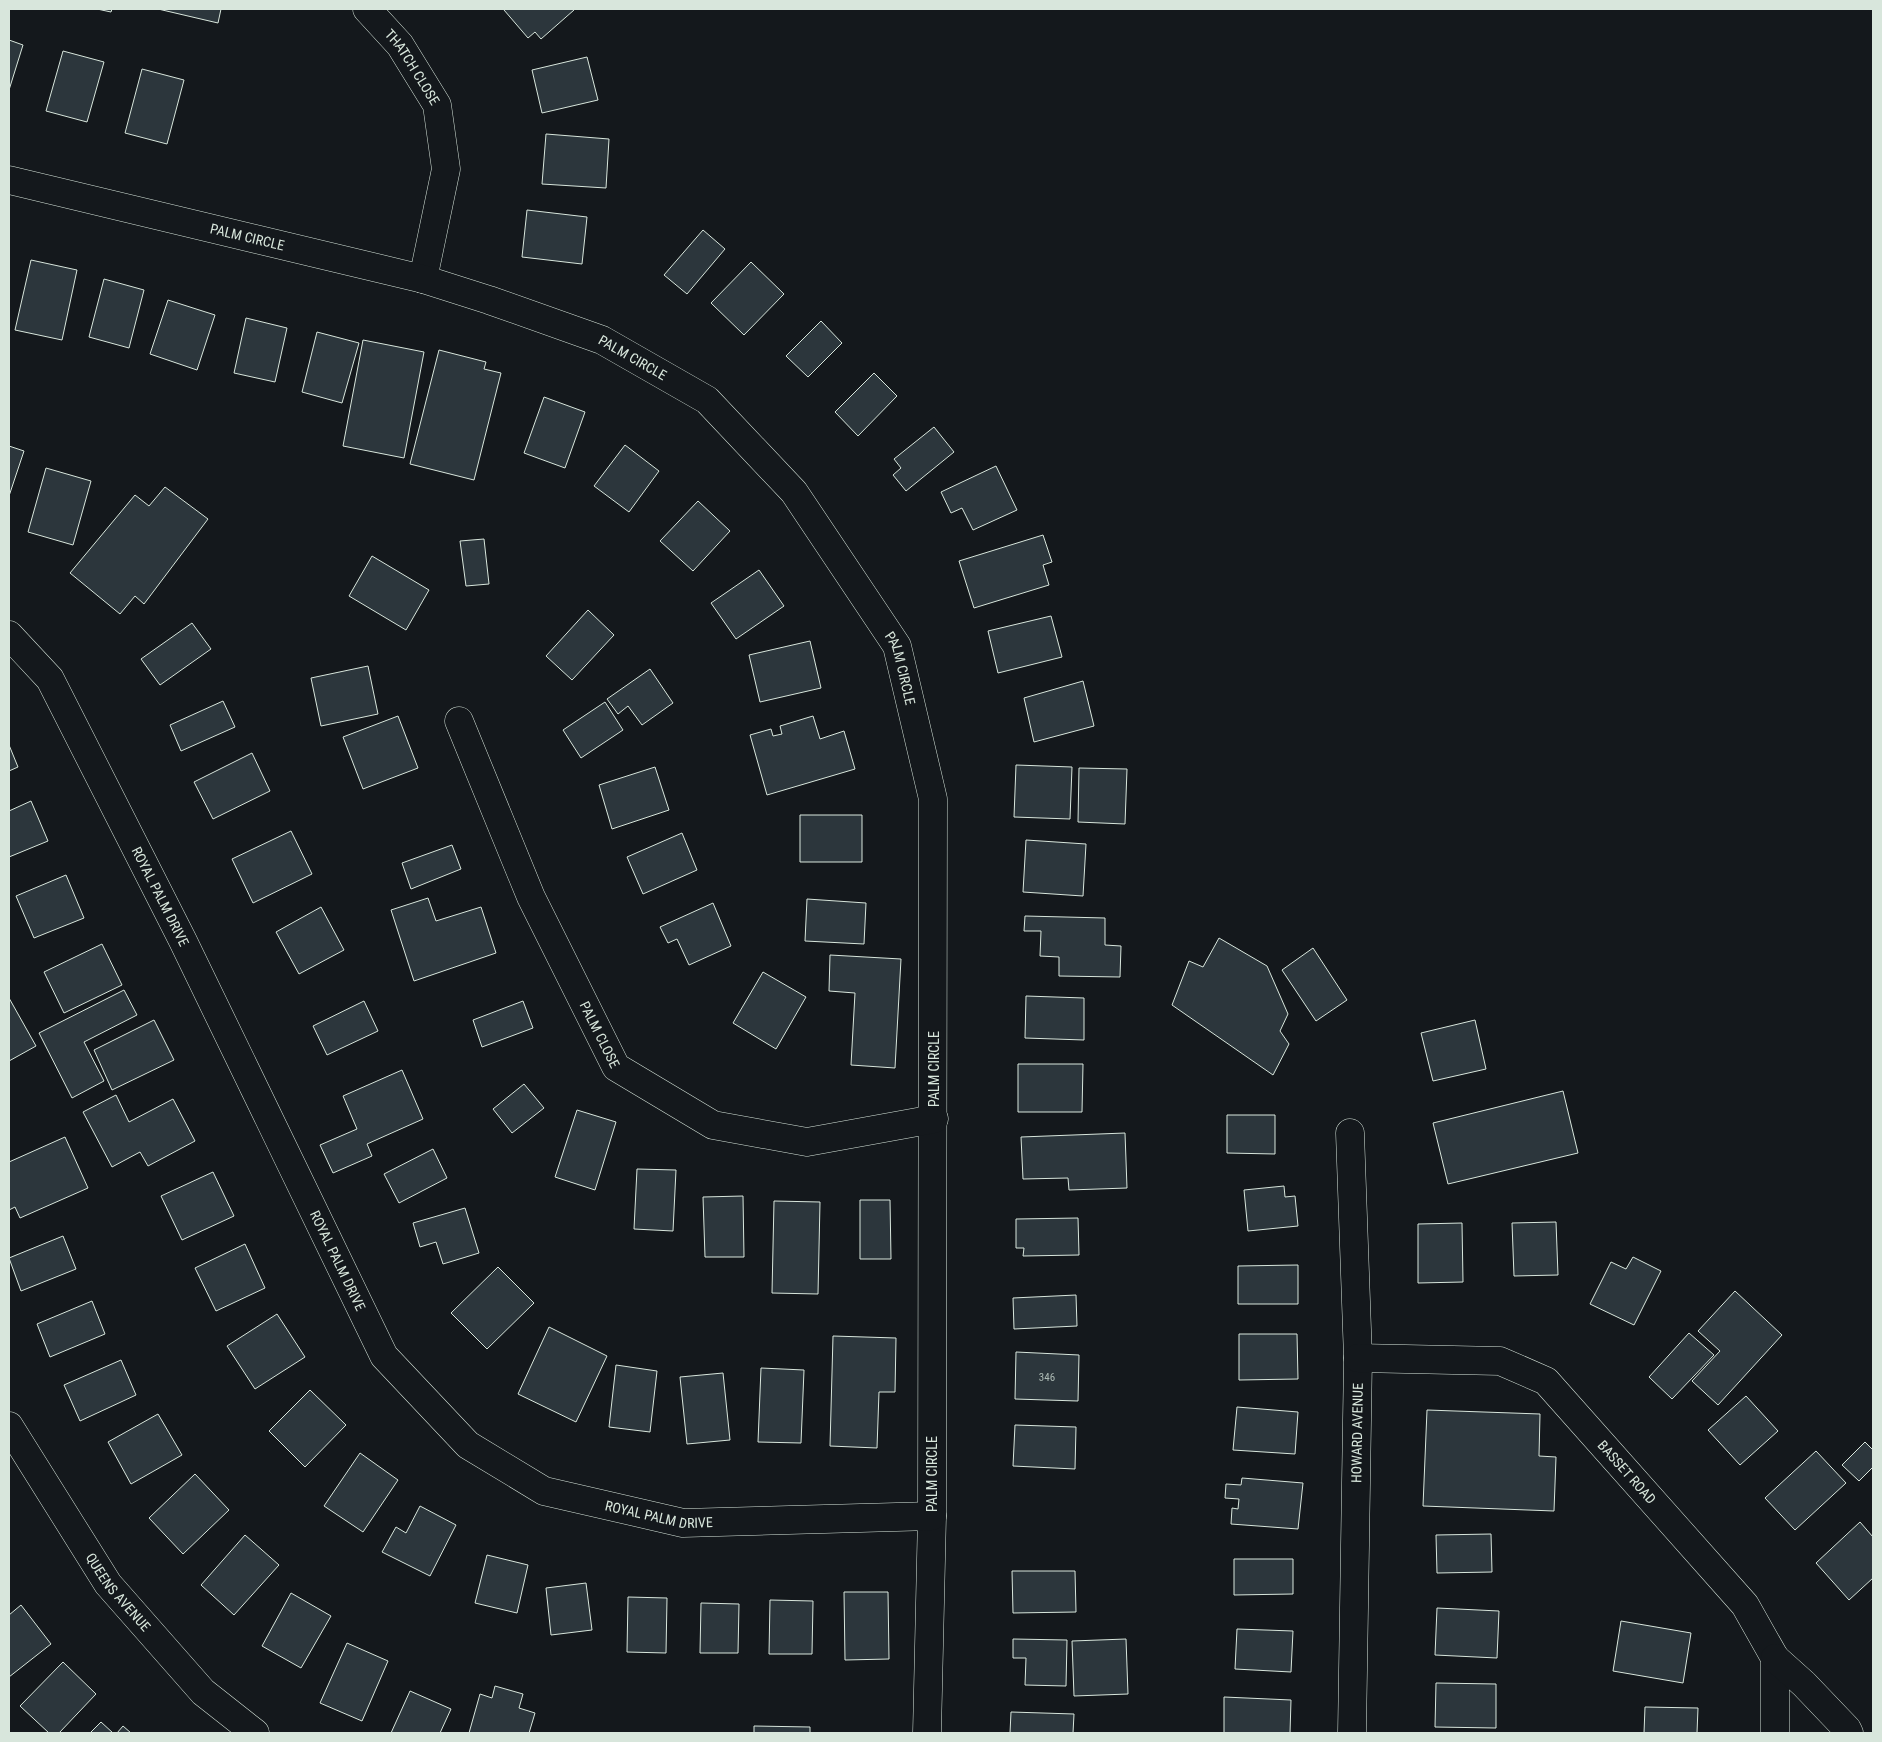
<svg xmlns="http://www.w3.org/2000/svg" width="1882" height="1742" font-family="'Roboto Condensed',sans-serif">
<rect width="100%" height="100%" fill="#14181c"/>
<path fill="#2c363c" stroke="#d8e6dc" d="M 97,9 L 112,9 L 111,12 Z
M 158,9 L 221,9 L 218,23 Z
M 506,9 L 573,9 L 574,10 L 541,39 L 535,32 L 528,38 L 504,10 Z
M 9,40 L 23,45 L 9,90 Z
M 63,51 L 104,62 L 87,122 L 46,111 Z
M 587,57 L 598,100 L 542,113 L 532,70 Z
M 142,69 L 184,80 L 167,144 L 125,133 Z
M 546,134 L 609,139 L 606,188 L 542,184 Z
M 527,210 L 587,217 L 582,264 L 522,257 Z
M 703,230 L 725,249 L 687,294 L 664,275 Z
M 31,260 L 77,270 L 62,340 L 15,330 Z
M 751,262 L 784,294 L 744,335 L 711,303 Z
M 104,279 L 144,290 L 129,348 L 89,337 Z
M 168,300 L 215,315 L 197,370 L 150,354 Z
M 246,318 L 287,328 L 275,382 L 234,373 Z
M 821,321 L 842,343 L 808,377 L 786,356 Z
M 317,332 L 359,343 L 342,403 L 302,392 Z
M 363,340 L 424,352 L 404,458 L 343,446 Z
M 439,350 L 486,362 L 484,369 L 501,373 L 474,480 L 410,464 Z
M 874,373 L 897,396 L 858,436 L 835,412 Z
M 544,397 L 585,412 L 565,468 L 524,453 Z
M 934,427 L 954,452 L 906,491 L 893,475 L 901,468 L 894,459 Z
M 625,445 L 659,471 L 629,512 L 594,486 Z
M 9,446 L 24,451 L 9,496 Z
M 996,466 L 1017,510 L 973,530 L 962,508 L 951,513 L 941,492 Z
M 46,468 L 91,481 L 73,545 L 28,532 Z
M 165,487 L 208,519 L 144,604 L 135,596 L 120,614 L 70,573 L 135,495 L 149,506 Z
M 698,501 L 730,531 L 693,571 L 660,541 Z
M 1043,535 L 1052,562 L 1043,565 L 1049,585 L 974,608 L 959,561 Z
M 484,539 L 489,584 L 466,586 L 460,541 Z
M 372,556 L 429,590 L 406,630 L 349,596 Z
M 759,570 L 784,606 L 736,639 L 711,603 Z
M 588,610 L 614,635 L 572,680 L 546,656 Z
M 1051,616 L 1062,657 L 998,673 L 988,631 Z
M 192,623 L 211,649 L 160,685 L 141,659 Z
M 810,641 L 821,688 L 760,702 L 749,655 Z
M 368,666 L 378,714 L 321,726 L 311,678 Z
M 650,669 L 673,703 L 642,725 L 628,706 L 618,714 L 607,699 Z
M 1083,681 L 1094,726 L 1034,742 L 1024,698 Z
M 223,701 L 235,727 L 181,751 L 170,725 Z
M 605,702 L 623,730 L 581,758 L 563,730 Z
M 398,716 L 418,768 L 363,789 L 343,737 Z
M 813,716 L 820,739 L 844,731 L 855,769 L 767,795 L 750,735 L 771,729 L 773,736 L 782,734 L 780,726 Z
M 9,745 L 18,767 L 9,771 Z
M 252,753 L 270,791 L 213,819 L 194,782 Z
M 1016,765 L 1072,767 L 1070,819 L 1014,817 Z
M 655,767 L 669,810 L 612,829 L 599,785 Z
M 1079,768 L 1127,769 L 1125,824 L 1078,822 Z
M 31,801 L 48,841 L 9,857 L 9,811 Z
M 800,815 L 862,815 L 862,862 L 800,862 Z
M 291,831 L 312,874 L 253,903 L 232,859 Z
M 682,833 L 697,870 L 643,894 L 627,857 Z
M 1026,840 L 1086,844 L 1083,896 L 1023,892 Z
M 452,845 L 461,869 L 411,889 L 402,863 Z
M 66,875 L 84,918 L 34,938 L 16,896 Z
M 428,898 L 436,921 L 481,907 L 496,953 L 414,981 L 391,910 Z
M 807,899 L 866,903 L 864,944 L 805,941 Z
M 713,903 L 731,946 L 689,965 L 677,939 L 668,943 L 660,927 Z
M 321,907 L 344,950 L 299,974 L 276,932 Z
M 1025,916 L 1105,918 L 1105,945 L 1121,946 L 1120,977 L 1059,976 L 1059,957 L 1040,956 L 1041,931 L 1024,931 Z
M 1219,938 L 1267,966 L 1288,1014 L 1280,1031 L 1289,1044 L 1273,1075 L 1172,1005 L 1189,961 L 1203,967 Z
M 102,944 L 122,985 L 64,1013 L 44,972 Z
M 1313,948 L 1347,1000 L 1316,1021 L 1282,970 Z
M 830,955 L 901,959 L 895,1068 L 851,1065 L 855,993 L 829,991 Z
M 763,972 L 806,997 L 776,1049 L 733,1023 Z
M 124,990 L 137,1015 L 84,1042 L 104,1081 L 72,1098 L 39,1033 Z
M 1026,996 L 1084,998 L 1084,1040 L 1025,1038 Z
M 9,998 L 36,1046 L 9,1061 Z
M 364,1001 L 378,1031 L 327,1055 L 313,1026 Z
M 523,1001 L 533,1028 L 482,1047 L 473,1020 Z
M 154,1020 L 174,1060 L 112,1090 L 94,1050 Z
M 1475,1020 L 1486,1069 L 1433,1081 L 1421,1033 Z
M 1018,1064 L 1083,1064 L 1082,1112 L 1018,1112 Z
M 402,1070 L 423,1119 L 367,1144 L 372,1156 L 333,1173 L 320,1145 L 357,1129 L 343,1096 Z
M 524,1084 L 544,1108 L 512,1133 L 493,1109 Z
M 1563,1091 L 1578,1153 L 1448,1184 L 1433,1123 Z
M 116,1095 L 129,1122 L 173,1099 L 195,1141 L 148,1166 L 140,1152 L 112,1167 L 83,1112 Z
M 577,1110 L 616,1122 L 595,1190 L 555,1177 Z
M 1227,1115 L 1275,1115 L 1275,1154 L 1227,1153 Z
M 1125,1133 L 1127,1188 L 1069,1190 L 1068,1178 L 1023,1179 L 1021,1137 Z
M 65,1137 L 88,1188 L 20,1218 L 15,1207 L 9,1210 L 9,1162 Z
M 433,1149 L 447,1178 L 399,1203 L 384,1174 Z
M 637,1169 L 676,1170 L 673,1231 L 634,1229 Z
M 213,1172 L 234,1216 L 182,1240 L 161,1196 Z
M 1284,1186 L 1285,1197 L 1295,1196 L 1298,1226 L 1248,1231 L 1244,1190 Z
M 743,1196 L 744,1257 L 705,1257 L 703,1197 Z
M 860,1200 L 890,1200 L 891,1259 L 860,1259 Z
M 774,1201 L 820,1202 L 818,1294 L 772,1293 Z
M 465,1208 L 479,1253 L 443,1264 L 436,1242 L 420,1247 L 413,1223 Z
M 1078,1218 L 1079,1255 L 1023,1256 L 1024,1248 L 1016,1248 L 1016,1219 Z
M 1556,1222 L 1558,1275 L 1514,1276 L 1512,1223 Z
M 1462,1223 L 1463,1282 L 1418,1283 L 1418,1224 Z
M 63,1236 L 76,1269 L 21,1291 L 9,1258 Z
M 245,1244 L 265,1288 L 216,1311 L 195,1268 Z
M 1633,1257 L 1661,1271 L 1634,1325 L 1590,1304 L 1611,1262 L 1626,1269 Z
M 1298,1265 L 1298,1304 L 1238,1304 L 1238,1266 Z
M 498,1267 L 534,1303 L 487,1349 L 451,1313 Z
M 1735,1291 L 1782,1335 L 1718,1405 L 1692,1381 L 1720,1351 L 1698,1331 Z
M 1076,1295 L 1077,1326 L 1014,1329 L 1013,1298 Z
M 92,1301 L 105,1334 L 50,1357 L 37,1324 Z
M 277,1314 L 305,1357 L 255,1389 L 227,1346 Z
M 549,1327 L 607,1356 L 576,1422 L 518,1394 Z
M 1689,1333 L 1714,1355 L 1672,1399 L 1649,1377 Z
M 1239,1334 L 1297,1334 L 1298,1379 L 1239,1380 Z
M 833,1336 L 896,1338 L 895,1392 L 879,1392 L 877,1448 L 830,1446 Z
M 1016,1352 L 1079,1355 L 1078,1401 L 1015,1399 Z
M 121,1360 L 136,1395 L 80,1421 L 64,1385 Z
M 616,1365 L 657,1371 L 650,1432 L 609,1427 Z
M 761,1368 L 804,1370 L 801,1443 L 758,1442 Z
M 723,1373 L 730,1440 L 687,1444 L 680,1377 Z
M 310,1390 L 346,1425 L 305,1467 L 269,1431 Z
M 1746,1396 L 1778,1431 L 1740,1465 L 1708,1430 Z
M 1237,1407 L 1298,1412 L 1295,1454 L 1233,1450 Z
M 1427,1410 L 1540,1414 L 1539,1456 L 1556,1457 L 1554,1511 L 1423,1506 Z
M 158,1414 L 182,1455 L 131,1484 L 108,1442 Z
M 1015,1425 L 1076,1427 L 1075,1469 L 1013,1466 Z
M 1865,1442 L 1873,1450 L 1873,1467 L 1859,1481 L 1842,1465 Z
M 1816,1451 L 1846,1483 L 1795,1530 L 1765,1498 Z
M 360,1453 L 398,1480 L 363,1532 L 324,1506 Z
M 195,1474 L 229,1510 L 183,1554 L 149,1518 Z
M 1242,1478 L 1303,1483 L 1298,1529 L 1231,1524 L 1232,1508 L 1238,1509 L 1239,1499 L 1225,1498 L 1226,1484 L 1241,1485 Z
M 420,1506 L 456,1525 L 430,1576 L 382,1552 L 396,1527 L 406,1533 Z
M 1860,1522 L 1873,1537 L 1873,1578 L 1849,1600 L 1816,1563 Z
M 1491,1534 L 1492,1572 L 1437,1573 L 1436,1535 Z
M 245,1535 L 279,1565 L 234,1615 L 201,1585 Z
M 487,1555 L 528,1565 L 517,1613 L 475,1603 Z
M 1234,1559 L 1293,1559 L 1293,1594 L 1234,1595 Z
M 1012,1571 L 1075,1571 L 1076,1612 L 1013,1613 Z
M 586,1583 L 592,1630 L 551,1635 L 546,1588 Z
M 844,1592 L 888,1592 L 889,1659 L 845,1660 Z
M 291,1593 L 331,1616 L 301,1668 L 262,1646 Z
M 628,1597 L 667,1598 L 666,1653 L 627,1652 Z
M 770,1600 L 813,1601 L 812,1654 L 769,1654 Z
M 701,1603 L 739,1604 L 738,1653 L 700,1653 Z
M 21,1605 L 51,1644 L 9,1677 L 9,1615 Z
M 1437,1608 L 1499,1611 L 1497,1658 L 1435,1655 Z
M 1621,1621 L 1691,1633 L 1683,1683 L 1613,1671 Z
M 1237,1629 L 1293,1631 L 1291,1672 L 1235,1669 Z
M 1013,1639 L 1067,1640 L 1066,1686 L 1025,1685 L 1026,1658 L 1013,1658 Z
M 1126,1639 L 1128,1694 L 1074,1696 L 1072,1641 Z
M 347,1643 L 388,1661 L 362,1721 L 320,1703 Z
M 63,1662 L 96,1694 L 59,1733 L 49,1733 L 20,1706 Z
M 1436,1683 L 1496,1684 L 1496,1728 L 1435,1727 Z
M 495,1686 L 523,1694 L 519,1708 L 535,1713 L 529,1733 L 469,1733 L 480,1694 L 492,1698 Z
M 410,1691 L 451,1709 L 440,1733 L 391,1733 Z
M 1224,1697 L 1291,1700 L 1290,1733 L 1224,1733 Z
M 1645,1707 L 1698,1708 L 1697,1733 L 1644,1733 Z
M 1011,1712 L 1074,1714 L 1073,1733 L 1010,1733 Z
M 101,1722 L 113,1733 L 90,1733 Z
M 123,1726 L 131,1733 L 117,1733 Z
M 754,1726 L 810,1727 L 810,1733 L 754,1733 Z"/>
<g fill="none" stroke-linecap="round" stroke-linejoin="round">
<g stroke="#d8e6dc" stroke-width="29">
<g id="minor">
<path id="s1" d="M 367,9 L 400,45 L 437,105 L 446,169 L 423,279"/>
<path id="s2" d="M 9,180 L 423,279 L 489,300 L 602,340 L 707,400 L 794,492 L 897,646 L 933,799 L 932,1516 L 927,1733"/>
<path id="s3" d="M 9,635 L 50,679 L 183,941 L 384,1356 L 468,1445 L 544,1491 L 683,1523 L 932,1516"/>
<path id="s4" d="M 459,721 L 531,897 L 616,1067 L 713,1125 L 807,1142 L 934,1119"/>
<path d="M 1350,1133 L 1358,1358 L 1352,1733"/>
<path id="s5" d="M 1358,1358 L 1500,1361 L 1546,1381 L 1745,1605 L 1775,1658 L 1775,1733"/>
<path id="s6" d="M 9,1426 L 108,1584 L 203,1692 L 255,1733"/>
<path d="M 1775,1658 L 1804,1684 L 1847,1729 L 1849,1733"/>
</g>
</g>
<use href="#minor" stroke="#14181c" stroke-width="28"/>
</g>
<g text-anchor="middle" stroke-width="4" stroke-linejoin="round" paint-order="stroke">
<g font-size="11" fill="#adbab4">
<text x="1047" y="1381">346</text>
</g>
<g font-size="14" fill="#d8e6dc" stroke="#14181c">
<text dy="5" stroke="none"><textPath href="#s1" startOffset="74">THATCH CLOSE</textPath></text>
<text dy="5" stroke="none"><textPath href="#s2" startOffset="245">PALM CIRCLE</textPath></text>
<text dy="5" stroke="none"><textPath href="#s2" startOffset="650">PALM CIRCLE</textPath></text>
<text dy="5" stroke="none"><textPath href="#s2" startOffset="1070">PALM CIRCLE</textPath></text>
<text dy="5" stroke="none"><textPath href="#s3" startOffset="304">ROYAL PALM DRIVE</textPath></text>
<text dy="5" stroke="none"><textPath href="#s4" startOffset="344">PALM CLOSE</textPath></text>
<text transform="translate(934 1069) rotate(-90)" y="5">PALM CIRCLE</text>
<text dy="5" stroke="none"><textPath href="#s3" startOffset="709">ROYAL PALM DRIVE</textPath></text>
<text transform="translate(1357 1433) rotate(-89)" y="5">HOWARD AVENUE</text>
<text dy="5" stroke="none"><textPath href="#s5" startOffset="314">BASSET ROAD</textPath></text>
<text transform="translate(932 1474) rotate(-90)" y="5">PALM CIRCLE</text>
<text dy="5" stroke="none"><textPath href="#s3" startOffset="1144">ROYAL PALM DRIVE</textPath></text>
<text dy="5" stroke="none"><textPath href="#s6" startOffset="199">QUEENS AVENUE</textPath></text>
</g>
</g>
<rect width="1882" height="1742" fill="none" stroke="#d8e6dc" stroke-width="20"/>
</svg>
